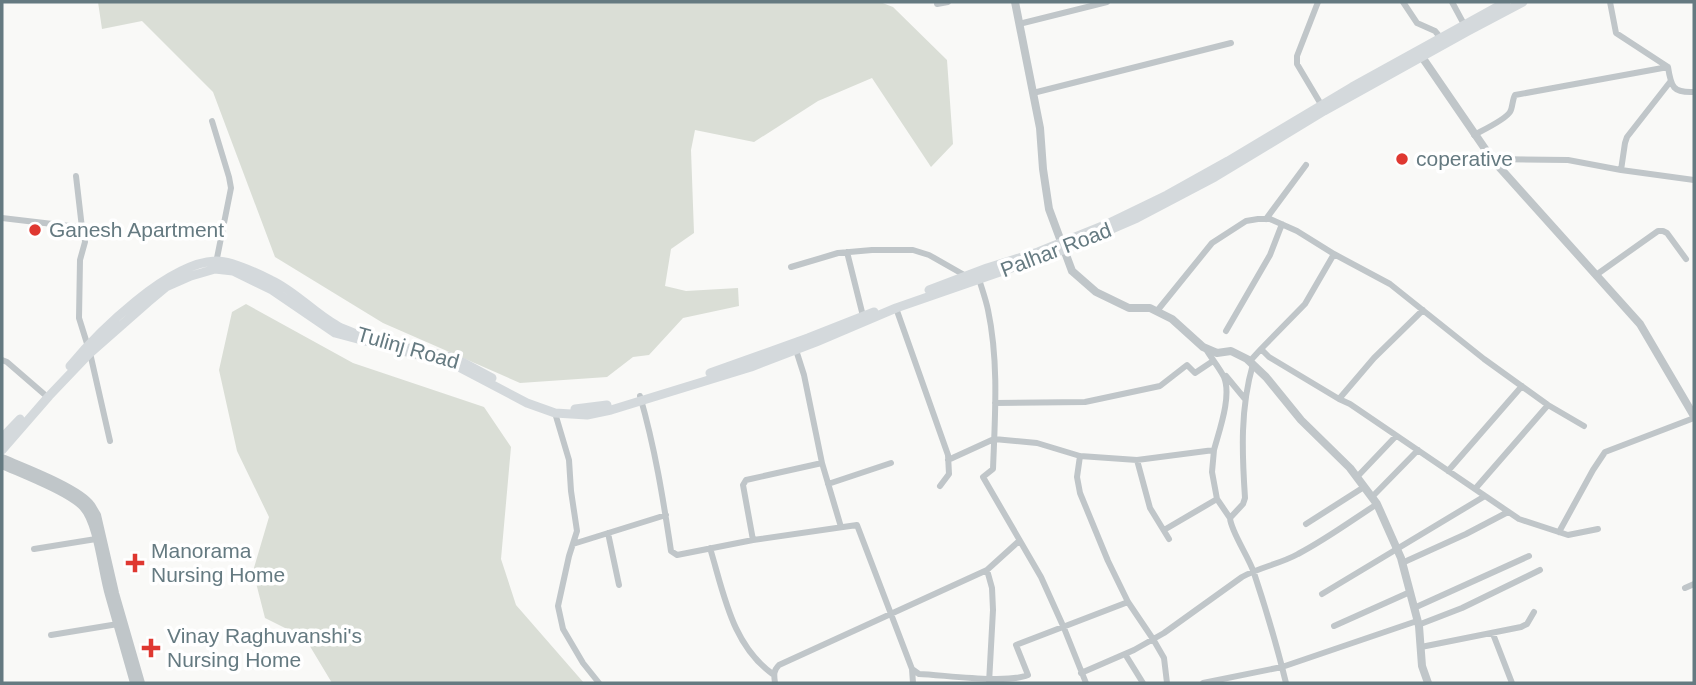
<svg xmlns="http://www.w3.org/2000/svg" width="1696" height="685" font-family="Helvetica,sans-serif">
<rect width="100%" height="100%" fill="#f9f9f7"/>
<path fill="#daded6" d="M 98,2 L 880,2 L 893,7 L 947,60 L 953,144 L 931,167 L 872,78 L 818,101 L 754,142 L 695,130 L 691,150 L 694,233 L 671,249 L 665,286 L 686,291 L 738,288 L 739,306 L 683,318 L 649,355 L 633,357 L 607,377 L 520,383 L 383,323 L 275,257 L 213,92 L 142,21 L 102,29 Z
M 246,304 L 353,363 L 484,407 L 511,447 L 501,559 L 516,605 L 584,683 L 332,683 L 305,638 L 265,618 L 253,571 L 269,517 L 237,451 L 219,370 L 232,312 Z"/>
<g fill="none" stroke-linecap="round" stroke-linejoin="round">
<path stroke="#c0c6c9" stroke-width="6" d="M 1318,2 L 1297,56 L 1297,64 L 1322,106
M 1403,2 L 1417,23 L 1435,31 L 1440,37
M 1452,2 L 1466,28
M 1610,2 L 1616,33 L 1668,67 C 1671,87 1673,93 1694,92
M 937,4 L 948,2
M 1019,24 L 1107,2
M 1033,93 L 1231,43
M 212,121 L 229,177 L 231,188 L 216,263
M 1474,135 C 1483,130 1505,120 1510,112 C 1513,107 1512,100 1515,95 L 1668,67
M 1492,159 L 1568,160 L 1621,170 L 1694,180
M 1621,170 L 1625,143 L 1627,137 L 1670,82
M 76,176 L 82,228
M 2,218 L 78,227 L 84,230 L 85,242 L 80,260 L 79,318 L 90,353 L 110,441
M 1266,219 L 1306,165
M 847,252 L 864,320
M 791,267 L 838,253 L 872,250 L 913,250 L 929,255 L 966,276
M 1596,275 L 1658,231 L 1663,231 L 1667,233 L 1686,259
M 979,279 C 982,289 986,300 988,310 C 999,362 995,416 993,469 L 983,477 L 1041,577 L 1064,628 L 1086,683
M 896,308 L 948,455 L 949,474 L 940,486
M 1157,311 L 1212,243 L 1246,221 L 1258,219 L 1270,219 L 1297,231 L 1334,254 L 1390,284 L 1484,359 L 1548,405 L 1584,426
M 1226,331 L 1270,255 L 1282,224
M 1261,349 L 1305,304 L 1334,254
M 796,350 L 804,375 L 822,463 L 841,527
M 2,360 L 7,362 L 44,394
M 1250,361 L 1261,349 L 1269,357 L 1339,399 L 1350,404 L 1519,519 L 1568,535 L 1598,529
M 1253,364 C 1240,409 1242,453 1245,498 L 1243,504 L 1230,518 C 1231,532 1249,557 1254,573 C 1266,609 1277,646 1286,683
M 1226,376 L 1245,399
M 640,396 C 655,448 663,498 671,551 L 677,555 L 753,540 L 857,525 L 912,669 L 919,674 C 945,675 1007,684 1028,675 L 1016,645 L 1128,602
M 1339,399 L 1374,358 L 1423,310
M 995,403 L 1085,402 L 1160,386 L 1187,365 L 1195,373 L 1213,361 L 1214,362
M 555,413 L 569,460 L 571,491 L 577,531 L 569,556 L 558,606 L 563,629 L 583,663 L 599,683
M 1080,456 L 1077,477 L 1080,493 L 1108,561 L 1128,602 L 1153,639 L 1164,658 L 1167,683
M 948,460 L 994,439 L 1037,443 L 1080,456 L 1137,460 L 1214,450 C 1219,431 1232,396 1224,377 C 1219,367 1211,358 1206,349
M 1137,460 L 1150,508 L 1169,539
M 1448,471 L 1522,386
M 1357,477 L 1396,436
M 828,484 L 891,463
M 1475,489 L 1548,405
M 1372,497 L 1418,450
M 1217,499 L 1230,518
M 1306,524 L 1364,487
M 1164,530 L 1217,499 L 1212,472 L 1214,450
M 1559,532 L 1593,470 L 1605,452 L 1694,418
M 608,533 L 619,585
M 753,540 L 743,485 L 746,480 L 822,463
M 573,544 L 666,515
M 710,548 C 724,594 732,646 774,675
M 34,549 L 96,539
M 1402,563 L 1466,534 L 1508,512
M 987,570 L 992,588 L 993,610 L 989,683
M 1685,588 L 1694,584
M 1322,594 L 1485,496
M 1414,608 L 1529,556
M 1418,625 L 1462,608 L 1540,570
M 1334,626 L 1410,592
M 1493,634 L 1512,683
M 51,635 L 118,624
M 1421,647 L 1521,627 L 1527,624 L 1534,612
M 1125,654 L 1143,683
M 912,669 L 913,683
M 1081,673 L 1134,650 L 1164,633 L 1242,577 C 1260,567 1280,564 1298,554 C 1325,540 1351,521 1377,504
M 775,683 C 774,675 773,671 779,665 L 987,570 L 1019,541
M 1203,683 L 1282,667 L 1417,621"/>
<path stroke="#c0c6c9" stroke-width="8" d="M 1015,2 L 1040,128 L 1043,169 L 1049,209 L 1072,271 L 1096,292 L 1129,308 L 1150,308 L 1172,319 L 1203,347 L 1217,353 L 1231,351 L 1247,359 L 1266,377 L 1301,420 L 1350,468 L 1377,504 L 1401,558 L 1419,626 L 1422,666 L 1428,683
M 1422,57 L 1492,159 L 1640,324 L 1694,416
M 2,458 C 23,467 79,488 91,505 C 93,508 95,512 97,515 L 115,593 L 141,683
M 2,465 C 22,474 69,492 83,507 C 98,523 102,572 109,595 C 117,624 126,654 134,683"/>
<path stroke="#d4d9dc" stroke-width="9" d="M 929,290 L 987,268 L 1038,252 L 1105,225 L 1167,195 L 1228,161 L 1352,87 L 1506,2
M 410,348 L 450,357 L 464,363 L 492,378
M 70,366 C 99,331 168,263 215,261 C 230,260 257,273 271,280 C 295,291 313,312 336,325 C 342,329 350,331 356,334
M 710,373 L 808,338 L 874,312
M 575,409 L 607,405
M 2,438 L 20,419
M 2,450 L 49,396 L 90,353 L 148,302 L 166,287 L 191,276 L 215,269 L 233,271 L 272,290 L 335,333 L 455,365 L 527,403 L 555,413 L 587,415 L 611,410 L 751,367 L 816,342 L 896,308 L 1063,250 L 1137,218 L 1215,177 L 1324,111 L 1468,31 L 1523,2"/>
</g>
<g fill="#df3831" stroke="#fff" stroke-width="2.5">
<circle cx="1402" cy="159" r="7"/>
<circle cx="35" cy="230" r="7"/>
<path d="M131.5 552.5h7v7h7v7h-7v7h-7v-7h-7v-7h7z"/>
<path d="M147.5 637.5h7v7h7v7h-7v7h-7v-7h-7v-7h7z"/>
</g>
<g text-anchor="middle" stroke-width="7" stroke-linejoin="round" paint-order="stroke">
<g font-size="21" fill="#657a81" stroke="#fff" text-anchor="start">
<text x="1416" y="166">coperative</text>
<text x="49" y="237">Ganesh Apartment</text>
<text x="151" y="558">Manorama<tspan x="151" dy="24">Nursing Home</tspan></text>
<text x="167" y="643">Vinay Raghuvanshi's<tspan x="167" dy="24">Nursing Home</tspan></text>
</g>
<g font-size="21" fill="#657a81" stroke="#fff">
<text transform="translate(1056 250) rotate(-21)" y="7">Palhar Road</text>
<text transform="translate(408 348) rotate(16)" y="7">Tulinj Road</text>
</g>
</g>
<rect width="1696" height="685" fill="none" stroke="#657a81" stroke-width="7"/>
</svg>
